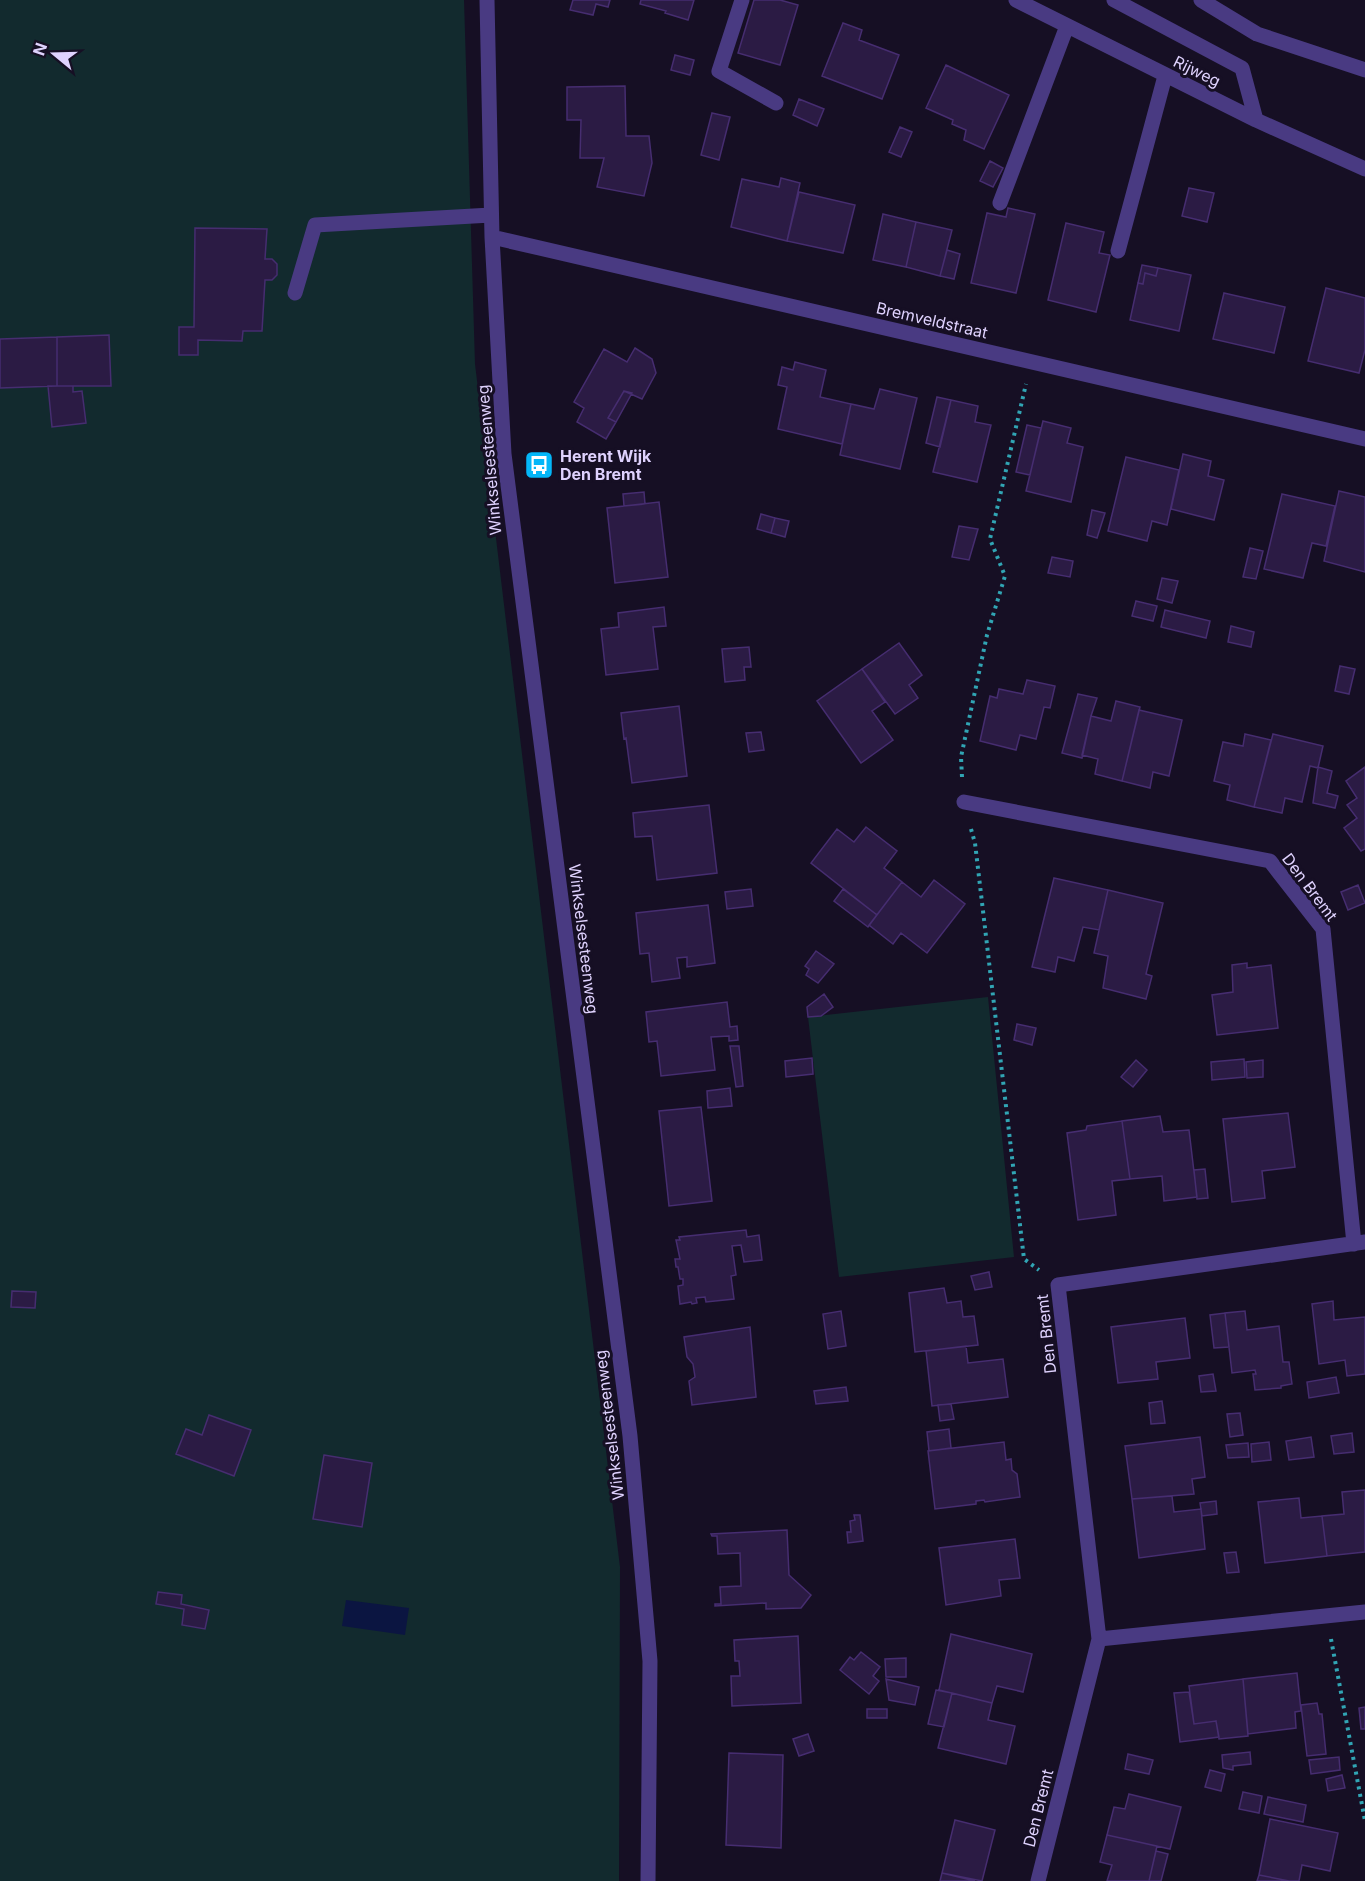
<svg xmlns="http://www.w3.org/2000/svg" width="1365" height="1881" font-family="Inter,sans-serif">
<rect width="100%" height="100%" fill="#160f24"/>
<path fill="#122a2e" d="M 0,0 L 464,0 L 475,364 L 620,1567 L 619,1881 L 0,1881 Z
M 988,997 L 1014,1257 L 839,1277 L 808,1017 Z"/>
<path fill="#0b1541" d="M 346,1600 L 409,1608 L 405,1635 L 342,1626 Z"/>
<path fill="#2b1b44" stroke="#462d70" stroke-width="1.5" d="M 573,0 L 610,0 L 608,7 L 596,4 L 593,15 L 570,10 Z
M 641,0 L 694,0 L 688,20 L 665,13 L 666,11 L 640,4 Z
M 754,0 L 780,0 L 798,5 L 780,65 L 738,53 Z
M 843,23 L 862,30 L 859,40 L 899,55 L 882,99 L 822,76 Z
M 675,55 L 694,60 L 690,75 L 671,70 Z
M 946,65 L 1009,95 L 984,149 L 964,140 L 966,130 L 952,124 L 953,120 L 926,108 Z
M 625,86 L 626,136 L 649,136 L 652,163 L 644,196 L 597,187 L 604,158 L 580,158 L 581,120 L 567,120 L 567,87 Z
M 799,99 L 824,109 L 817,126 L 793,115 Z
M 712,113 L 730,117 L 719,160 L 701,155 Z
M 900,127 L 912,132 L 901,157 L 889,152 Z
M 990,161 L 1003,168 L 993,187 L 980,181 Z
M 781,178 L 800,183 L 787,241 L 731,227 L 742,179 L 779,187 Z
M 1189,188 L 1214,193 L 1207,222 L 1182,216 Z
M 799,192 L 855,205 L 843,253 L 787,241 Z
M 1008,208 L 1035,214 L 1016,293 L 971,283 L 987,213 L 1006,217 Z
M 883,214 L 916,222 L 906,267 L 873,260 Z
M 916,222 L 952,230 L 940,276 L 906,267 Z
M 1066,223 L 1104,232 L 1099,253 L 1110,255 L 1096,312 L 1048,300 Z
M 195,228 L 267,229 L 265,259 L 272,259 L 277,264 L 277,275 L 272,280 L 265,280 L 262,331 L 243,331 L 242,341 L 198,340 L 198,355 L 179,355 L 179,327 L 194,327 Z
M 947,250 L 960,254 L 954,279 L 940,276 Z
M 1142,265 L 1158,268 L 1156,276 L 1145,273 L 1143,284 L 1138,283 Z
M 1158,268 L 1191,275 L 1179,331 L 1130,320 L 1138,283 L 1143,284 L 1145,273 L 1156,276 Z
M 1326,288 L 1365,298 L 1365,350 L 1359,373 L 1308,361 Z
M 1224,293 L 1285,307 L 1274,353 L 1213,339 Z
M 109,335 L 111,386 L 57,386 L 57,337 Z
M 57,337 L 57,386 L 0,388 L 0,339 Z
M 635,348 L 652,359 L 656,373 L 642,399 L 624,391 L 608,418 L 616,422 L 606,439 L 577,422 L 584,408 L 574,402 L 604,349 L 627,362 Z
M 795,362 L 826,370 L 820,397 L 851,404 L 842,444 L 778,429 L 787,387 L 778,385 L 782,367 L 793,370 Z
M 48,386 L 73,386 L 73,392 L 82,391 L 86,423 L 52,427 Z
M 880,389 L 917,398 L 900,469 L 840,455 L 851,404 L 874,409 Z
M 624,391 L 632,393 L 616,422 L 608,418 Z
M 937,397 L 951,400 L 940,447 L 926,443 Z
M 951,400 L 978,406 L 975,422 L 991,425 L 977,482 L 933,472 Z
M 1043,421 L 1071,428 L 1067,443 L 1083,447 L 1071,502 L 1026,491 Z
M 1027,425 L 1041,428 L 1030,475 L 1016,472 Z
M 1183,454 L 1211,461 L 1208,476 L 1224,480 L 1214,520 L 1171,509 Z
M 1126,457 L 1179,470 L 1167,525 L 1152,521 L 1147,541 L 1108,531 Z
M 1339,491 L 1365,497 L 1365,572 L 1324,561 Z
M 644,492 L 645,504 L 624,506 L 623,494 Z
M 1282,494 L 1335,506 L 1326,546 L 1312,543 L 1303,578 L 1264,569 Z
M 659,502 L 668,577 L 615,583 L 607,508 Z
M 1092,510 L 1105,513 L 1097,538 L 1087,535 Z
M 761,514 L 775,518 L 771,533 L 757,529 Z
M 775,518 L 789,521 L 785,537 L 771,533 Z
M 959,526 L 978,529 L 969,560 L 952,557 Z
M 1250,548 L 1263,551 L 1256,579 L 1243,577 Z
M 1052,557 L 1073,561 L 1070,577 L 1048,573 Z
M 1162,578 L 1178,581 L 1172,603 L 1157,599 Z
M 1136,601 L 1157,606 L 1153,621 L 1132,616 Z
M 664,607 L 666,626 L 653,627 L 658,669 L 606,675 L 601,629 L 619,627 L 618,613 Z
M 1165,610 L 1210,621 L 1206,638 L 1161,627 Z
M 1231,626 L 1254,632 L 1251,647 L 1228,642 Z
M 899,643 L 922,675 L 909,685 L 918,698 L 895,714 L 862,669 Z
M 749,647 L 751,667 L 744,667 L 745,680 L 725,682 L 722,649 Z
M 1340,666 L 1355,669 L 1349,694 L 1335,691 Z
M 862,669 L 885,702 L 872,711 L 893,740 L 861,763 L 817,701 Z
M 1027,680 L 1055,686 L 1050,708 L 1044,707 L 1036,739 L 1020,735 L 1016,750 L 980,741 L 990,696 L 997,698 L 999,689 L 1023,694 Z
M 1078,694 L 1097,698 L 1091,716 L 1082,758 L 1062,753 Z
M 1116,701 L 1140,707 L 1122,781 L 1095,774 L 1098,759 L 1082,755 L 1091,716 L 1111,721 Z
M 679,706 L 687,776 L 632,783 L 626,738 L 624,739 L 621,713 Z
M 1139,710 L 1182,720 L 1169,776 L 1153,772 L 1150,788 L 1122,781 Z
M 761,732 L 764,750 L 749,752 L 746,733 Z
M 1245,734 L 1271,740 L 1254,807 L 1227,800 L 1230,785 L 1214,781 L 1223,742 L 1243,746 Z
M 1273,734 L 1323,746 L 1318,768 L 1310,766 L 1302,802 L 1285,798 L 1282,813 L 1254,807 Z
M 1318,767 L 1332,771 L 1327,793 L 1338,796 L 1335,808 L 1313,803 Z
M 1365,767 L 1365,849 L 1361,851 L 1344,828 L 1357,818 L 1347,805 L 1357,798 L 1346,781 Z
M 709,805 L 717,873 L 657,880 L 652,836 L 635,837 L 633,813 Z
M 866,827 L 897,851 L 884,868 L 902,882 L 877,915 L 811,863 L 837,829 L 854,842 Z
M 1054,878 L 1108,890 L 1099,930 L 1083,927 L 1074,961 L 1058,957 L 1055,972 L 1032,967 Z
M 934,880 L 965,904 L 927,953 L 901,933 L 893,944 L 869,925 L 902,882 L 921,897 Z
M 1358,885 L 1365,903 L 1348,910 L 1341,892 Z
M 751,889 L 753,906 L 727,909 L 725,892 Z
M 843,889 L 877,915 L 868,927 L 834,901 Z
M 1108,890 L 1163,903 L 1146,974 L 1152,976 L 1146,999 L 1103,988 L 1108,956 L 1094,953 Z
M 708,905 L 715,963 L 687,967 L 687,957 L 677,958 L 680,978 L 652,982 L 649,953 L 640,954 L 636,913 Z
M 816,951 L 834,964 L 818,983 L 806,975 L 809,969 L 805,966 Z
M 1247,963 L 1247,968 L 1271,965 L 1278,1028 L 1217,1035 L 1212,995 L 1233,992 L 1232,965 Z
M 824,994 L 833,1007 L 821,1016 L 808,1017 L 807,1007 Z
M 727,1002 L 730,1027 L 737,1026 L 738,1040 L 729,1041 L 729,1036 L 711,1037 L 715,1070 L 661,1076 L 657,1041 L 649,1042 L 646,1012 Z
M 1017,1024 L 1036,1028 L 1032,1045 L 1014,1040 Z
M 730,1046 L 739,1046 L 743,1086 L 736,1087 Z
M 812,1058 L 813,1074 L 786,1077 L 785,1061 Z
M 1244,1059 L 1245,1077 L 1212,1080 L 1211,1062 Z
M 1136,1060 L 1147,1070 L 1133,1087 L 1121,1077 Z
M 1263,1060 L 1263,1077 L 1247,1078 L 1246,1062 Z
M 730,1088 L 732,1106 L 708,1108 L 707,1091 Z
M 701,1107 L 712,1201 L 669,1206 L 659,1111 Z
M 1288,1113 L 1295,1167 L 1262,1171 L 1265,1198 L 1232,1202 L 1223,1119 Z
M 1160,1116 L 1163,1132 L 1189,1130 L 1197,1197 L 1164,1201 L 1162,1176 L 1130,1179 L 1122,1121 Z
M 1122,1121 L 1130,1179 L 1112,1181 L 1116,1215 L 1078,1220 L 1067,1133 L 1086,1130 L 1087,1126 Z
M 1205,1169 L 1208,1198 L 1197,1199 L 1194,1170 Z
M 746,1230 L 747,1237 L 759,1235 L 762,1260 L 744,1262 L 741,1245 L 732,1246 L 736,1275 L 731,1276 L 734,1299 L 706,1302 L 705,1297 L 696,1298 L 697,1303 L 692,1304 L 691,1302 L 680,1304 L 678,1286 L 683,1285 L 683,1279 L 680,1279 L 678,1267 L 676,1267 L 675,1259 L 680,1259 L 676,1240 L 680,1240 L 679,1237 Z
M 989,1272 L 992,1287 L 975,1290 L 971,1276 Z
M 944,1288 L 947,1303 L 961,1301 L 963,1317 L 974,1316 L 978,1345 L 915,1352 L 909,1293 Z
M 12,1291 L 36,1292 L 35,1308 L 11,1307 Z
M 1333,1301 L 1334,1320 L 1365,1317 L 1365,1374 L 1347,1376 L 1345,1360 L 1319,1364 L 1312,1304 Z
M 841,1311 L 846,1346 L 828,1349 L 823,1314 Z
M 1245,1311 L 1247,1330 L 1279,1326 L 1283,1362 L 1289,1362 L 1292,1384 L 1281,1386 L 1281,1388 L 1255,1390 L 1253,1374 L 1256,1374 L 1255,1370 L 1232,1373 L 1225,1313 Z
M 1225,1313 L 1229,1347 L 1214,1348 L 1210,1315 Z
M 1185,1318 L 1190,1358 L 1156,1362 L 1158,1379 L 1118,1383 L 1111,1327 Z
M 750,1327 L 756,1397 L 692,1405 L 689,1381 L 695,1377 L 693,1364 L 687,1357 L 684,1337 Z
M 966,1346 L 968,1363 L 1003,1359 L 1008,1397 L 932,1406 L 926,1351 Z
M 1213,1374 L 1216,1391 L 1201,1392 L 1199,1376 Z
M 1336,1377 L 1339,1393 L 1309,1398 L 1307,1382 Z
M 846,1387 L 848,1401 L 816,1404 L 814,1391 Z
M 1162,1401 L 1165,1423 L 1151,1424 L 1149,1403 Z
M 951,1404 L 954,1419 L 940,1421 L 938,1405 Z
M 1240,1413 L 1243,1435 L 1230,1437 L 1227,1414 Z
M 209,1415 L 251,1430 L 234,1476 L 176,1454 L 186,1429 L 202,1435 Z
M 949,1429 L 951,1448 L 929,1451 L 927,1432 Z
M 1352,1433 L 1354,1452 L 1334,1454 L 1331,1436 Z
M 1200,1437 L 1205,1477 L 1192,1479 L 1194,1494 L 1132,1499 L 1125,1446 Z
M 1311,1437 L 1314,1457 L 1289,1460 L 1286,1441 Z
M 1004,1442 L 1006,1460 L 1011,1459 L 1012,1470 L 1017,1474 L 1020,1497 L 985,1502 L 984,1500 L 976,1501 L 976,1504 L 935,1509 L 928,1451 Z
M 1269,1442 L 1271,1460 L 1252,1462 L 1251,1444 Z
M 1248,1443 L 1249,1457 L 1228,1458 L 1226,1445 Z
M 324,1455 L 372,1463 L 362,1527 L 313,1519 Z
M 1365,1490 L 1365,1552 L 1327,1556 L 1322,1516 L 1344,1514 L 1342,1492 Z
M 1172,1496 L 1174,1512 L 1201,1509 L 1205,1549 L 1139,1558 L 1132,1499 Z
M 1299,1498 L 1301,1518 L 1322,1516 L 1327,1556 L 1265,1563 L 1258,1502 Z
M 1216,1501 L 1217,1514 L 1202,1516 L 1200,1503 Z
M 854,1515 L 860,1515 L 863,1541 L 848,1543 L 847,1532 L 851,1532 L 850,1521 L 855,1520 Z
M 787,1530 L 789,1575 L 811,1595 L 801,1608 L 766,1609 L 766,1603 L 715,1606 L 715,1604 L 721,1604 L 720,1587 L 741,1586 L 740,1553 L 718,1554 L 717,1536 L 712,1536 L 711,1534 Z
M 1015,1539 L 1020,1578 L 999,1580 L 1001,1596 L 946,1605 L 939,1548 Z
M 1236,1552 L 1239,1572 L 1227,1573 L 1224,1553 Z
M 158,1592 L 182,1595 L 181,1604 L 209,1610 L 205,1629 L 182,1625 L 184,1609 L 156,1604 Z
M 951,1634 L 1032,1654 L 1023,1692 L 997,1686 L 992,1703 L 939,1690 Z
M 798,1636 L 801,1703 L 732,1706 L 731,1676 L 740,1676 L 739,1661 L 735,1661 L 734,1640 Z
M 861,1652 L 880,1667 L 873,1676 L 879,1681 L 869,1694 L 840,1670 L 850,1657 L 854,1660 Z
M 906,1658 L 906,1677 L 886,1677 L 885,1659 Z
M 1297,1673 L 1301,1711 L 1295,1712 L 1296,1728 L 1248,1734 L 1243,1679 Z
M 886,1679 L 919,1687 L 915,1705 L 889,1700 Z
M 1243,1679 L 1248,1736 L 1219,1739 L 1216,1721 L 1194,1724 L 1189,1686 Z
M 936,1690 L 952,1693 L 944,1727 L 928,1724 Z
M 1189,1692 L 1194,1724 L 1216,1721 L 1219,1737 L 1180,1742 L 1174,1693 Z
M 952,1693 L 992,1703 L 988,1720 L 1015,1726 L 1006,1764 L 938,1748 Z
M 1317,1703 L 1319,1714 L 1322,1714 L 1326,1754 L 1307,1756 L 1301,1705 Z
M 1365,1707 L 1365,1729 L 1361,1729 L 1359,1708 Z
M 867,1709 L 887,1709 L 887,1718 L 867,1718 Z
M 808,1734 L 814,1751 L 799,1756 L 793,1739 Z
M 1250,1752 L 1251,1764 L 1233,1766 L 1233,1770 L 1223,1768 L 1222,1755 Z
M 729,1753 L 783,1755 L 781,1848 L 726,1845 Z
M 1128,1754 L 1153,1760 L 1149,1774 L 1125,1769 Z
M 1339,1757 L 1340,1770 L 1311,1774 L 1309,1760 Z
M 1210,1770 L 1225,1774 L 1221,1791 L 1205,1787 Z
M 1342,1775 L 1345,1788 L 1328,1791 L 1326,1779 Z
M 1243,1792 L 1262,1796 L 1259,1813 L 1239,1809 Z
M 1129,1794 L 1181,1807 L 1170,1849 L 1107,1835 L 1114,1807 L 1125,1809 Z
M 1268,1797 L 1306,1805 L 1303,1822 L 1264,1814 Z
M 1270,1819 L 1338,1833 L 1330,1871 L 1302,1865 L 1299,1881 L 1289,1881 L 1259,1875 Z
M 955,1820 L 995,1830 L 982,1881 L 942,1873 Z
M 1107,1835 L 1157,1846 L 1149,1881 L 1107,1881 L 1112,1865 L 1100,1862 Z
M 1156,1851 L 1168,1854 L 1161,1881 L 1149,1881 Z
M 942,1873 L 975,1881 L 940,1881 Z
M 1259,1875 L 1289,1881 L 1257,1881 Z"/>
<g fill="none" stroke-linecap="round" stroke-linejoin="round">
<path stroke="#31a5b4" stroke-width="4" stroke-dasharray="3 4.5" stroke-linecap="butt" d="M 962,777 L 961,757 L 987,635 L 1005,576 L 990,539 L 1026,384
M 971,829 L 975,843 L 1024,1259 L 1039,1270
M 1331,1639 L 1365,1821"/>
<path stroke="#493a82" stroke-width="15" d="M 487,0 L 492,237 L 504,454 L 630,1436 L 650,1661 L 648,1881
M 742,0 L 719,71 L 776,103
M 1016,0 L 1256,120 L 1365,169
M 1114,0 L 1242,68 L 1256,120
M 1201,0 L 1257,34 L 1365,70
M 1000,203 L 1067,26
M 492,237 L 1365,439
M 1118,251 L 1165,76
M 295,293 L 315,225 L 491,215
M 964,802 L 1270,861 L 1323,929 L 1354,1244
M 1099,1639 L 1058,1285 L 1365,1242
M 1038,1881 L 1099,1639 L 1365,1612"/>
</g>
<defs>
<g id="bus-square" transform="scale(1.5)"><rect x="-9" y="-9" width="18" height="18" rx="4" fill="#04b6f8" stroke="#160f24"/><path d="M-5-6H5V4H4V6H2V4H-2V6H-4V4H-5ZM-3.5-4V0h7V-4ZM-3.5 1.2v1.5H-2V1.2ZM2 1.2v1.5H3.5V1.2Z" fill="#fff"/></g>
</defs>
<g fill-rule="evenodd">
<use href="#bus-square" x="539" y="465"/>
</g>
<g text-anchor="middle" stroke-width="6" stroke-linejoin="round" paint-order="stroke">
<g font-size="16" fill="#dfd2fe" stroke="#160f24">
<text transform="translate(1197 71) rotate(26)" y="6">Rijweg</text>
<text transform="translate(932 320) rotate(13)" y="6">Bremveldstraat</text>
<text transform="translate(489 460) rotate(-95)" y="6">Winkselsesteenweg</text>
<text transform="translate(1310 887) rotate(53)" y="6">Den Bremt</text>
<text transform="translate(584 939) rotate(83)" y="6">Winkselsesteenweg</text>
<text transform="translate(1046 1334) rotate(-96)" y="6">Den Bremt</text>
<text transform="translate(609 1425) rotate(-97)" y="6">Winkselsesteenweg</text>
<text transform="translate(1038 1808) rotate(-76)" y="6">Den Bremt</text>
</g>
<g font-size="16" font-weight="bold" fill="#dfd2fe" stroke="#160f24" text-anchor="start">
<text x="560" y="462">Herent Wijk<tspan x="560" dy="18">Den Bremt</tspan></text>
</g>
</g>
<g transform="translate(54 54) rotate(289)" stroke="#160f24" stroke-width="4.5" paint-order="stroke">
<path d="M0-4.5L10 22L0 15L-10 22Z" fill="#dfd2fe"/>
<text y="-9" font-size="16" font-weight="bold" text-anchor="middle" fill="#dfd2fe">N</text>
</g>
</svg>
